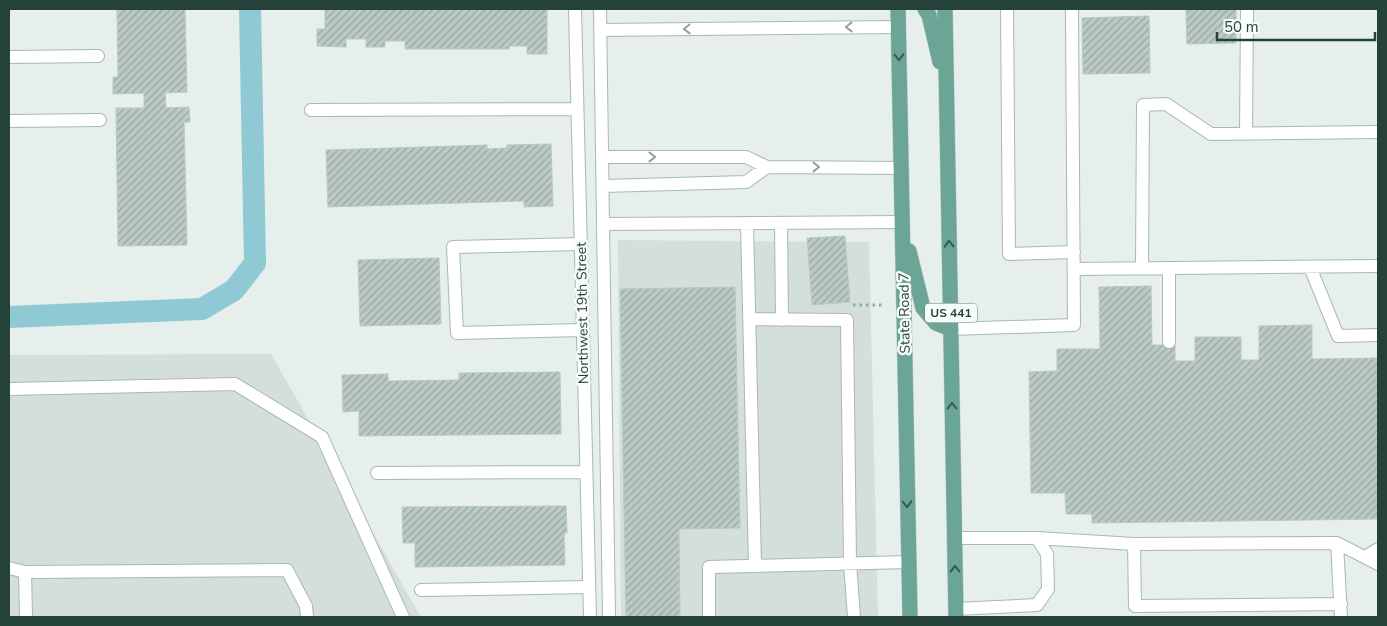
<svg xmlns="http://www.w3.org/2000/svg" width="1387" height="626" font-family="'Nunito Sans',sans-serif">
<defs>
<pattern id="building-hatch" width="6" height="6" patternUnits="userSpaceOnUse" patternTransform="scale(1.25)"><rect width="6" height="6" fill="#bbcac4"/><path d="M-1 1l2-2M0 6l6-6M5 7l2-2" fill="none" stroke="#98a6a0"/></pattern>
</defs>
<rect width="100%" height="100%" fill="#e6efeb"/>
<path fill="#d4dfda" d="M 618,240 L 869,242 L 878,617 L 560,617 L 621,616 Z
M 271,354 L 421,617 L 9,617 L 9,355 Z"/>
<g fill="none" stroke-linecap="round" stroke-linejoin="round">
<path stroke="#8ec9d4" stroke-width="22" d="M 9,317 L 202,309 L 234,290 L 255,263 L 250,9"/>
</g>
<path fill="url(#building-hatch)" stroke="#b8c9c2" d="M 117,9 L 185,9 L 187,92 L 165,93 L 166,108 L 189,107 L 190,122 L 184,122 L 187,245 L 118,246 L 116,108 L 144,108 L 144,93 L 113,94 L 113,77 L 118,77 Z
M 325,9 L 547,9 L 547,54 L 527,54 L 527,46 L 509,46 L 509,49 L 405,49 L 405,41 L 385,41 L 385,47 L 366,47 L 366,39 L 346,39 L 346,47 L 317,46 L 317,29 L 325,29 Z
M 1186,9 L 1236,9 L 1236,43 L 1187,44 Z
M 1149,16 L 1150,73 L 1083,74 L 1082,18 Z
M 551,144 L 553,206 L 524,207 L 524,201 L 328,207 L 326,150 L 487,145 L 487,149 L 507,148 L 507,145 Z
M 845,236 L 850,302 L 812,305 L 807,238 Z
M 439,258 L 441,324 L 360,326 L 358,260 Z
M 1151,286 L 1152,345 L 1175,345 L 1175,361 L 1195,361 L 1195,337 L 1241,337 L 1241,360 L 1259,360 L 1259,326 L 1312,325 L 1312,359 L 1378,358 L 1378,519 L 1092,523 L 1092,514 L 1066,514 L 1065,493 L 1031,493 L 1029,372 L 1057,371 L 1057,349 L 1100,349 L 1099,287 Z
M 735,287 L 740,528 L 679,529 L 680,617 L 626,617 L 620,289 Z
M 560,372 L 561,434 L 359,436 L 359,411 L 343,412 L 342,375 L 388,374 L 388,381 L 459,380 L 459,373 Z
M 566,506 L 567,533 L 564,533 L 565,565 L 415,567 L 415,543 L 403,543 L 402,507 Z"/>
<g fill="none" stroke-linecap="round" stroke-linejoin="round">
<g stroke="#a8b8b2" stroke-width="14">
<path id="service" d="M 575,9 L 590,617
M 600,9 L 603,224
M 1007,9 L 1009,254 L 1074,252
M 600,30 L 898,27
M 9,57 L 98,56
M 311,110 L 577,109
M 9,121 L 100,120
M 1246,133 L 1247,9
M 603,157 L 746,157 L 767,167 L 901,168
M 603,186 L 746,182 L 767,167
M 747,223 L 755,566
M 781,223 L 782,320
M 581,244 L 453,247 L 457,333 L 583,330
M 1310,267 L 1338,336 L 1378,335
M 1142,268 L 1143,105 L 1166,104 L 1211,134 L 1378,132
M 1169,268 L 1169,342
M 1074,269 L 1378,266
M 749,319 L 847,320 L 850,563 L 854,617
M 951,329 L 1074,325 L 1072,9
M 9,389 L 235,384 L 322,437 L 403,617
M 377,473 L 586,472
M 955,538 L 1037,538 L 1047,554 L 1048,589 L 1037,605 L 956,609
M 1037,538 L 1134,544
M 1337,543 L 1378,564
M 1365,557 L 1378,549
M 9,568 L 25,572
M 421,590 L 589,587
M 1341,604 L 1135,606 L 1134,544 L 1337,543 L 1341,617
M 26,617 L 25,572 L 287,570 L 306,606 L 307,617
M 609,617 L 603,224 L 902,222
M 709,617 L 709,567 L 909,562"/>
</g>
<g stroke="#c2cac8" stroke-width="16">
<path id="primary" d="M 898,9 L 910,617
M 925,9 L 929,15 L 940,62
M 945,9 L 956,617
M 909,251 L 923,308 L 936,323 L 951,329"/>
</g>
<path stroke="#86b3a5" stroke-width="3" stroke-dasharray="2.5 4" stroke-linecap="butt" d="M 853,305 L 882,305"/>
<use href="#service" stroke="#fff" stroke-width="12"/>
<use href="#primary" stroke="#6aa596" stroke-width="15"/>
</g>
<defs><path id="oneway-chevron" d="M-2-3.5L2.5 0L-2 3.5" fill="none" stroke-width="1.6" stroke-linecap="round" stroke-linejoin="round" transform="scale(1.25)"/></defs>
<g stroke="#92a09c">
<use href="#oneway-chevron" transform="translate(849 27) rotate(179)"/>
<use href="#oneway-chevron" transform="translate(687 29) rotate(179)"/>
<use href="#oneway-chevron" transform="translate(652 157)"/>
<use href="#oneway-chevron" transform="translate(816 167)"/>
</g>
<g stroke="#365b51">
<use href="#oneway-chevron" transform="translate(899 57) rotate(89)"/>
<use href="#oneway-chevron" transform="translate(949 244) rotate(-91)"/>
<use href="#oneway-chevron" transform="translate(952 406) rotate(-91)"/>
<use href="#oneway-chevron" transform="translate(907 504) rotate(89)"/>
<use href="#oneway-chevron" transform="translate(955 569) rotate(-91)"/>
</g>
<g text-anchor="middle" stroke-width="5" stroke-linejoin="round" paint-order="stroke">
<rect fill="#f7fbf9" stroke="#637a73" stroke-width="1" x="925" y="303.5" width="52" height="19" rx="4"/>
<g font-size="12" font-weight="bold" fill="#24423a">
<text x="951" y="317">US 441</text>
</g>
<g font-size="14" fill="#24423a" stroke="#f7fbf9">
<text transform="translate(582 313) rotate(-91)" y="5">Northwest 19th Street</text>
<text transform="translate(904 313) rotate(-91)" y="5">State Road 7</text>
</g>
</g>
<rect width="1387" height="626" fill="none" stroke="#24423a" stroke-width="20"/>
<path d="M1217 32v8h158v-8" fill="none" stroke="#24423a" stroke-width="2.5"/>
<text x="1224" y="32" font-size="15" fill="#24423a" stroke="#f7fbf9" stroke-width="4" paint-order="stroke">50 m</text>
</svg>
